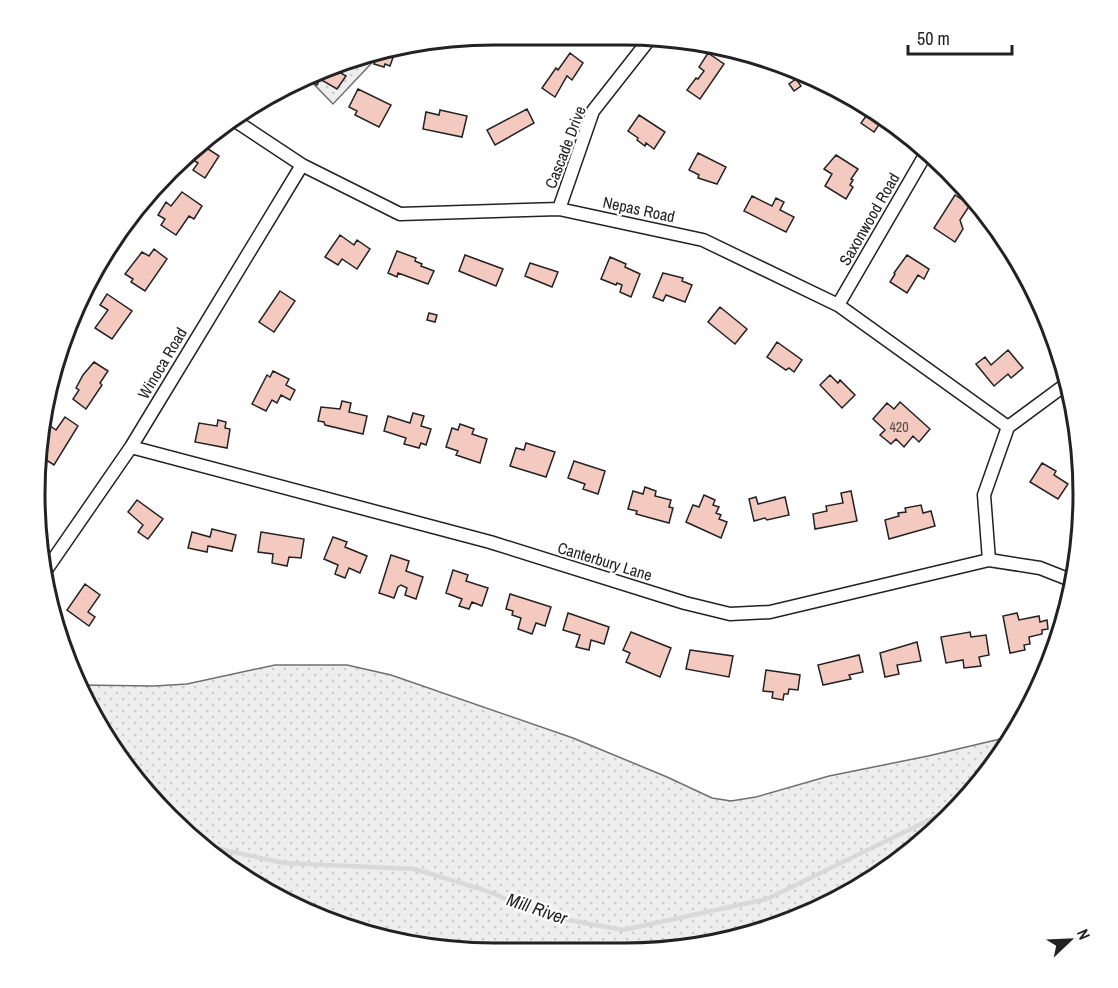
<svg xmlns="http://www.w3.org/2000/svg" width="1118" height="988" font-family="'Archivo Narrow',sans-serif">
<defs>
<pattern id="park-dots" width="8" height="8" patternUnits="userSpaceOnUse" patternTransform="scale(1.5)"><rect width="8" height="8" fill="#eee"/><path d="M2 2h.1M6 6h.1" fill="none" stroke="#ccc" stroke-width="1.8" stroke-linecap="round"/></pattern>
</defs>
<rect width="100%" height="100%" fill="#fff"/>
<path fill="url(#park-dots)" stroke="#6f6f6f" stroke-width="1.5" d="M 385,49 L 333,104 L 306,76 L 375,50 Z
M 275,665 L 347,665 L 391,675 L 573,738 L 667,777 L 712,798 L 731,801 L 756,797 L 829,776 L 928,756 L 1013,736 L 970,797 L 904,858 L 828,906 L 743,938 L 654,953 L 464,952 L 375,938 L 291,906 L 215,859 L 148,797 L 96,723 L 80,685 L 154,686 L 187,684 Z"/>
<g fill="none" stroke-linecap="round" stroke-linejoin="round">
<path stroke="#d9d9d9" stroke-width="4.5" d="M 200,845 L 284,863 L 414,869 L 484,890 L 552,917 L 623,930 L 767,899 L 962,804"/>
</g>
<path fill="#f3c9c0" stroke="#222" stroke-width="1.5" d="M 387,49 L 395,52 L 390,66 L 385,64 L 384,67 L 374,64 L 380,50 Z
M 570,53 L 583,63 L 572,80 L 567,76 L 555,97 L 542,88 L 556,68 L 558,70 Z
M 708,53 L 724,64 L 700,99 L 687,90 L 696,78 L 698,79 L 704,71 L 699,67 Z
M 343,62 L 339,72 L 346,76 L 337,89 L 320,79 L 317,85 L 304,77 Z
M 796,79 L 801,86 L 794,91 L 789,84 Z
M 358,89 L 391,105 L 379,127 L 355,115 L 357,111 L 349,107 Z
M 836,90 L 854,96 L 883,119 L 874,132 L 861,123 L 869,112 Z
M 527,109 L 534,123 L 495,145 L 487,130 Z
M 440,110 L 467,116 L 462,137 L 423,129 L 426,112 L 439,115 Z
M 639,115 L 665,132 L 654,149 L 646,143 L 645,146 L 637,140 L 638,138 L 628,131 Z
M 199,143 L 219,156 L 205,178 L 193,170 L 198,163 L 185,155 Z
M 698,153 L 726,167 L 717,184 L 698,178 L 699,175 L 689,170 Z
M 836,155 L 858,169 L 851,179 L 853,180 L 850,185 L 853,187 L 846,199 L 825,186 L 832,174 L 824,169 Z
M 182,192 L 202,206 L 194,219 L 189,216 L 176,235 L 161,225 L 165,219 L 158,215 L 166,202 L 171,206 Z
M 955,195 L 970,205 L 960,220 L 963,229 L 955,242 L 934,228 Z
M 752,196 L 772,206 L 776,198 L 784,202 L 780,210 L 794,217 L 786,232 L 744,211 Z
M 340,235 L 354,245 L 357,240 L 370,249 L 357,269 L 342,259 L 338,265 L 325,257 Z
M 154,249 L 167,259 L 145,291 L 131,282 L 133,279 L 125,274 L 142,252 L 149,256 Z
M 397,251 L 416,258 L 415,261 L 422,264 L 421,266 L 434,271 L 428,284 L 398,273 L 397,277 L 388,273 Z
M 465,255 L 503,269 L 496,286 L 459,271 Z
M 907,255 L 929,269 L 924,279 L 918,275 L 907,293 L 890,282 L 895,274 L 894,273 Z
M 610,257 L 626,264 L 625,267 L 640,274 L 631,297 L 620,292 L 622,285 L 617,283 L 616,285 L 601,279 Z
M 530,263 L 558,272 L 552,287 L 525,276 Z
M 663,273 L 683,278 L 682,281 L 692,285 L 685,302 L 666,295 L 663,301 L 653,297 Z
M 280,291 L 295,301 L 274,332 L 259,322 Z
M 107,294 L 132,311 L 112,339 L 95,328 L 108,310 L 100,305 Z
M 720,307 L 747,329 L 735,344 L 708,322 Z
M 429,313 L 437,315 L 435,322 L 427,320 Z
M 777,342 L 802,360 L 794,372 L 789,368 L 786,370 L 767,357 Z
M 1008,350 L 1023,368 L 1011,378 L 1008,374 L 994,386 L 976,364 L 985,357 L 991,365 Z
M 94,362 L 108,371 L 100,383 L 102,385 L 86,409 L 73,399 L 79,390 L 76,388 L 83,375 Z
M 273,371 L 289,379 L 286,385 L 295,390 L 290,400 L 281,395 L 277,403 L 272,400 L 266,411 L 252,404 L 267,375 L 270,377 Z
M 830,375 L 838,383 L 840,380 L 855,395 L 842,408 L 820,385 Z
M 342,401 L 351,403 L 349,412 L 367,416 L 363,434 L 325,425 L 324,422 L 318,421 L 321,407 L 340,409 Z
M 900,402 L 930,429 L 919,442 L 913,436 L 904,447 L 896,439 L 891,444 L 880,435 L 885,430 L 873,419 L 887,403 L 894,409 Z
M 413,413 L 424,416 L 421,426 L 431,429 L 426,445 L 421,443 L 419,448 L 404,444 L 406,438 L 384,431 L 388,416 L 410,423 Z
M 65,417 L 78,426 L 54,465 L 40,456 L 41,437 L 49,425 L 56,430 Z
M 218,420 L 226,422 L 225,428 L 230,429 L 227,448 L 195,442 L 199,423 L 217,426 Z
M 460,424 L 474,429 L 472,434 L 487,439 L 480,463 L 456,455 L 458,451 L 446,447 L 452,428 L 458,430 Z
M 526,443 L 555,452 L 546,477 L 510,466 L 516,448 L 524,450 Z
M 574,461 L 605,471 L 598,494 L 583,489 L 585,484 L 568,478 Z
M 1042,463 L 1056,471 L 1054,475 L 1068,484 L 1058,499 L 1030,482 Z
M 645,487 L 656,491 L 655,496 L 671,500 L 669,507 L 673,508 L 669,523 L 636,514 L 637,511 L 628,509 L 633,491 L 643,494 Z
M 851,491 L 857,521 L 815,529 L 813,514 L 827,511 L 826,506 L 843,503 L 841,493 Z
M 704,495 L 715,500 L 713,505 L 719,507 L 716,513 L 721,515 L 719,519 L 727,522 L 721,538 L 686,522 L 693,505 L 699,507 Z
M 756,497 L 758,504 L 785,497 L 789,515 L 767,520 L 765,518 L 754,521 L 749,499 Z
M 137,500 L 163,519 L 148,539 L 138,532 L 143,525 L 128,512 Z
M 921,505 L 923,513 L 931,511 L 935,526 L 889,539 L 885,520 L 899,516 L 898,513 L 906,512 L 905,508 Z
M 212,529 L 236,535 L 232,551 L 208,546 L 207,552 L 188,548 L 192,532 L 210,537 Z
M 261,532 L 304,539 L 301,558 L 289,557 L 287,566 L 272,563 L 273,554 L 258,552 Z
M 333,537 L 347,542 L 345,547 L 367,556 L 360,573 L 349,568 L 345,578 L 335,574 L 338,565 L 324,559 Z
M 391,555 L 409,561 L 406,571 L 423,577 L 416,599 L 405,595 L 407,588 L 401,585 L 398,587 L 394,598 L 379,593 Z
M 453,570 L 468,575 L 466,581 L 488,588 L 482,606 L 472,602 L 469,609 L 459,606 L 462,599 L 446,593 Z
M 85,584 L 100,595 L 88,612 L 95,617 L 89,626 L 67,610 Z
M 510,594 L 551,607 L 545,626 L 536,623 L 532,634 L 518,629 L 521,618 L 512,615 L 513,611 L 506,609 Z
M 568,613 L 609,627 L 604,644 L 591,640 L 589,650 L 576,647 L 580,635 L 563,630 Z
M 1017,613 L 1019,620 L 1039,616 L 1040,622 L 1047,620 L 1048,629 L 1042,630 L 1042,634 L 1029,637 L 1030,644 L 1024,645 L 1025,650 L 1010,653 L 1003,616 Z
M 631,632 L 671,648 L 660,677 L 626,662 L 630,653 L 623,650 Z
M 970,632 L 971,637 L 986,635 L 989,655 L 979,657 L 981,666 L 964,668 L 963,660 L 946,663 L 941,637 Z
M 917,642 L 921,661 L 897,665 L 899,674 L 885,677 L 880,653 Z
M 690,650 L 733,656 L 729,677 L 686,669 Z
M 859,655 L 863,672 L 849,675 L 851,679 L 823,685 L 818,665 Z
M 766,670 L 800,675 L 798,690 L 789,689 L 788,694 L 784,694 L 783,700 L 772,698 L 773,692 L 763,691 Z"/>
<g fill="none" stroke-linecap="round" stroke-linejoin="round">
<g stroke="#222" stroke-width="15">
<path id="minor" d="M 234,120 L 302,165 L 400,214 L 559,209 L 703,240 L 838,305 L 1008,427
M 559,209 L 593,111 L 648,41
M 838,305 L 928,150
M 131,447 L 490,542 L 685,603 L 730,614 L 770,612 L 989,560 L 1040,568 L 1073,581
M 989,560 L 984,495 L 1008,427 L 1069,382
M 44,573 L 131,447 L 302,165"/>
</g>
<use href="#minor" stroke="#fff" stroke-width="12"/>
</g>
<g text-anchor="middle" stroke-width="4.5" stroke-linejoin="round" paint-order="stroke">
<g font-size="14" fill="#564c4a">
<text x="899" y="432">420</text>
</g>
<g font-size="16" fill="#222" stroke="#fff">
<text transform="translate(565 147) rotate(-69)" y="6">Cascade Drive</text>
<text transform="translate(639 209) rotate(12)" y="6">Nepas Road</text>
<text transform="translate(869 219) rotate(-60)" y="6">Saxonwood Road</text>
<text transform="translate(162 363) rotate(-59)" y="6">Winoca Road</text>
<text transform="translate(605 561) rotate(17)" y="6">Canterbury Lane</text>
</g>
<g font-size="18" font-style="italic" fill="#222" stroke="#fff">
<text transform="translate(537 909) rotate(19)" y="6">Mill River</text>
</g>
</g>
<path d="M0 0H1118V988H0ZM494 45H624A449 449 0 0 1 1073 494V494A449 449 0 0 1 624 943H494A449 449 0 0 1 45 494V494A449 449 0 0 1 494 45Z" fill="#fff" fill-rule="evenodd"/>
<path fill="none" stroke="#222" stroke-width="3" d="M494 45H624A449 449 0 0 1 1073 494V494A449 449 0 0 1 624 943H494A449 449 0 0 1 45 494V494A449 449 0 0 1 494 45Z"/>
<g transform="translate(1070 940) rotate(67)" stroke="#ffffff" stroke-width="4.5" paint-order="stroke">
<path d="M0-4.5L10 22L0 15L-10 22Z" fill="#222222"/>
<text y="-9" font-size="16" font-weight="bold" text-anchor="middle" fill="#222222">N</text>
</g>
<path d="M908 45v9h104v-9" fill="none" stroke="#222222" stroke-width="3"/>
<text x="917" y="45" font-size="18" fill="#222222" stroke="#ffffff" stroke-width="4.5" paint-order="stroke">50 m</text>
</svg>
